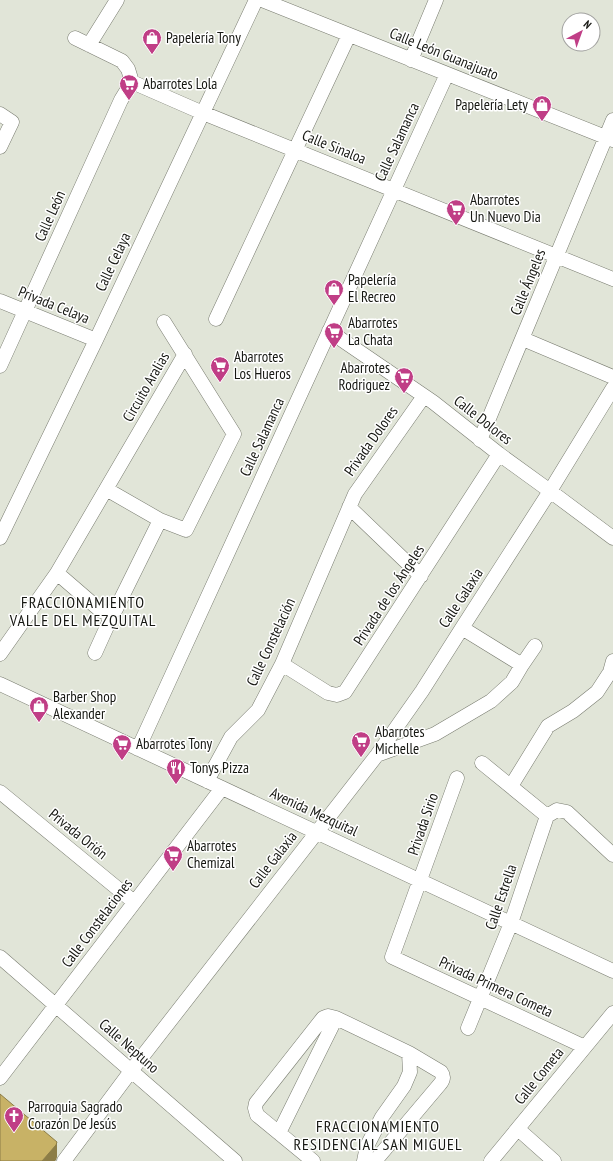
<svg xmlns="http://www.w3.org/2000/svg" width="613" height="1161" font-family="'PT Sans Narrow',sans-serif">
<rect width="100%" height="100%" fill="#e1e5d8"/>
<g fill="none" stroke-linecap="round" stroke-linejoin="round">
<g stroke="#797c70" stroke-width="15">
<path id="minor" d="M 262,0 L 613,140
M 75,38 L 122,61 L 128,69 L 132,82
M 89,45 L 117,0
M 411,60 L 436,0
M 132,82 L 203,113 L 613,279
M 0,114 L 12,122 L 0,147
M 0,301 L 96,340
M 216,319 L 349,35
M 329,331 L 433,402 L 499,454 L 550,491 L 613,538
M 523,339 L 613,377
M 0,366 L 121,100 L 132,82
M 480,440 L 613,120
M 106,489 L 160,520 L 186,530 L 234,434 L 164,322
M 349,507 L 421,576
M 0,538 L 96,340 L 256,0
M 57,573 L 101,611 L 109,614
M 109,614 L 116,609 L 160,520
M 462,628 L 522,665
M 95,653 L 109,622 L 109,614
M 0,654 L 57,573 L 185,354
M 282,664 L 328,693 L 337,695 L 345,692 L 499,454
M 0,684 L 613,971
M 138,749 L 447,74
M 377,755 L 435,734 L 491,701 L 512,682 L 522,665 L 535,646
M 482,763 L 547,816
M 457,778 L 392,957 L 585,1047
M 207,781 L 231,737 L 258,710 L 282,664 L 355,494 L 424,396
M 511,786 L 548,726 L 573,711 L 597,692 L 610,672 L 613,661
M 0,792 L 134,902
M 0,957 L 235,1161
M 468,1028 L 511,923 L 547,816 L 557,810 L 567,812 L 613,855
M 0,1078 L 222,788
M 518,1129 L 554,1161
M 279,1133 L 336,1018
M 64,1161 L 131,1071 L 377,755 L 422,691 L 462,628 L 550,491 L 613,388
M 313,1161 L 257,1115 L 255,1108 L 256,1103 L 323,1018 L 328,1016 L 336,1018 L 409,1053 L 441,1072 C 444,1076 444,1079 440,1084 L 375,1161
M 364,1161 L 367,1146 L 382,1117 L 404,1086 L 410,1072 L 409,1053
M 491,1161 L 613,1013"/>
</g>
<use href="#minor" stroke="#fff" stroke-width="14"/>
</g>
<path fill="#8c7d47" d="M 57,1142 L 57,1157 L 56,1160 L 55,1161 L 42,1161 Z"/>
<path fill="#c8b266" stroke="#8c7d47" d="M 0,1094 L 57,1142 L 56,1145 L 42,1161 L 0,1161 Z"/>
<defs>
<g id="shop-pin" transform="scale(1)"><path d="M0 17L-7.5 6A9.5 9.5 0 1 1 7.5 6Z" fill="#c03e86" stroke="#fff"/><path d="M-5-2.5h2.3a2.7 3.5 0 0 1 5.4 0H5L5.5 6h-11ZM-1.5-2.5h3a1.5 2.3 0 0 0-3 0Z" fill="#fff"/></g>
<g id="supermarket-pin" transform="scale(1)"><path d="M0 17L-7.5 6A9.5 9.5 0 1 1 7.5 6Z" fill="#c03e86" stroke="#fff"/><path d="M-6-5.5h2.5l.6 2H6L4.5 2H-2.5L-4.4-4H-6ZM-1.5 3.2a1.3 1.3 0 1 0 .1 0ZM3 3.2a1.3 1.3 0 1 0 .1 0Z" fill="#fff"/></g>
<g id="restaurant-pin" transform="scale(1)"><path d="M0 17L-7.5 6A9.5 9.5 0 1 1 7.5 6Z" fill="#c03e86" stroke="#fff"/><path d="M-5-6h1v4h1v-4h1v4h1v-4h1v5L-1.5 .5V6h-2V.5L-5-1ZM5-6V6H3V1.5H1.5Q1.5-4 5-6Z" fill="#fff"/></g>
<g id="church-pin" transform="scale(1)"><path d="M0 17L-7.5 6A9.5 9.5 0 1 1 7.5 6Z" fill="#c03e86" stroke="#fff"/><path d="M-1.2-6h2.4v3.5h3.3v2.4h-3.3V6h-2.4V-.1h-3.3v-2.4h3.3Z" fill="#fff"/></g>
</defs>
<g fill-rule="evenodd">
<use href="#shop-pin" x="152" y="38"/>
<use href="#supermarket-pin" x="129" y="84"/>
<use href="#shop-pin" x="542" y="105"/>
<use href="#supermarket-pin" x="456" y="209"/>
<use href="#shop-pin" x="334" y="289"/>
<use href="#supermarket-pin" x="334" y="332"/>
<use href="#supermarket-pin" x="220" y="366"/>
<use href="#supermarket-pin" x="404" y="377"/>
<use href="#shop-pin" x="39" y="706"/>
<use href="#supermarket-pin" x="361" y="741"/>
<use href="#supermarket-pin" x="122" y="744"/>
<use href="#restaurant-pin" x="176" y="768"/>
<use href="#supermarket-pin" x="173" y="855"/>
<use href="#church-pin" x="14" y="1116"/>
</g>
<g text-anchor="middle" stroke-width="3" stroke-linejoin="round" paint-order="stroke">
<g font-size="15" fill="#161712" stroke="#fff" text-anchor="start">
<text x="166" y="43">Papelería Tony</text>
<text x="143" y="89">Abarrotes Lola</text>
<text x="528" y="110" text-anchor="end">Papelería Lety</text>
<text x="470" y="205">Abarrotes<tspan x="470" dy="17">Un Nuevo Dia</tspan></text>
<text x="348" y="285">Papelería<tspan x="348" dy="17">El Recreo</tspan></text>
<text x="348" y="328">Abarrotes<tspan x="348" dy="17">La Chata</tspan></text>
<text x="234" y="362">Abarrotes<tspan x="234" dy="17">Los Hueros</tspan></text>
<text x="390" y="373" text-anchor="end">Abarrotes<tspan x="390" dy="17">Rodriguez</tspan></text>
<text x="53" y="702">Barber Shop<tspan x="53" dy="17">Alexander</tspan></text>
<text x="375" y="737">Abarrotes<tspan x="375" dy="17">Michelle</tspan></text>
<text x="136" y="749">Abarrotes Tony</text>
<text x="190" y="773">Tonys Pizza</text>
<text x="187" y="851">Abarrotes<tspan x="187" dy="17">Chemizal</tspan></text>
<text x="28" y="1112">Parroquia Sagrado<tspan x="28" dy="17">Corazón De Jesús</tspan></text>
</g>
<g font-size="15" fill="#161712" stroke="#fff">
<text transform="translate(444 54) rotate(22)" y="5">Calle León Guanajuato</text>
<text transform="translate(397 142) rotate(-65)" y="5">Calle Salamanca</text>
<text transform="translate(334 147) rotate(22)" y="5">Calle Sinaloa</text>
<text transform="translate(50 216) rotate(-66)" y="5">Calle León</text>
<text transform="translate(113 262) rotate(-65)" y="5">Calle Celaya</text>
<text transform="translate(528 282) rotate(-68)" y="5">Calle Ángeles</text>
<text transform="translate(54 305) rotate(22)" y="5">Privada Celaya</text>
<text transform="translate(146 387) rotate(-60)" y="5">Circuito Aralias</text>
<text transform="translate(483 420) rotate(38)" y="5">Calle Dolores</text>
<text transform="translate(262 437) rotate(-65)" y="5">Calle Salamanca</text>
<text transform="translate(371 441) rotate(-55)" y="5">Privada Dolores</text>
<text transform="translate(389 595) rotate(-57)" y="5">Privada de los Ángeles</text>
<text transform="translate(461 598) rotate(-57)" y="5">Calle Galaxia</text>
<text transform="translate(271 642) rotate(-65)" y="5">Calle Constelación</text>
<text transform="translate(314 812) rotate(25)" y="5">Avenida Mezquital</text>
<text transform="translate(423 824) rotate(-71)" y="5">Privada Sirio</text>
<text transform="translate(78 834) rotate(39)" y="5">Privada Orión</text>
<text transform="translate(273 860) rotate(-52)" y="5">Calle Galaxia</text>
<text transform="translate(501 897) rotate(-71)" y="5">Calle Estrella</text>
<text transform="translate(97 923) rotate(-53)" y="5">Calle Constelaciones</text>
<text transform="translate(496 987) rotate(25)" y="5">Privada Primera Cometa</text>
<text transform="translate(129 1046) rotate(41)" y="5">Calle Neptuno</text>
<text transform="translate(539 1076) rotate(-51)" y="5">Calle Cometa</text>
</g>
<g font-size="16" letter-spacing="1" fill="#161712" stroke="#fff">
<text x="83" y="608">FRACCIONAMIENTO<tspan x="83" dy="18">VALLE DEL MEZQUITAL</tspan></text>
<text x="378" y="1132">FRACCIONAMIENTO<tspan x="378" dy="18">RESIDENCIAL SAN MIGUEL</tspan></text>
</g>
</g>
<g transform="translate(581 32) rotate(41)"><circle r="19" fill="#ffffff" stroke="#a2a2a0"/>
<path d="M0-3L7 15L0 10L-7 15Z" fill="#c03e86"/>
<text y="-6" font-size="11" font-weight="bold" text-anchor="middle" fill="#161712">N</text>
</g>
</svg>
